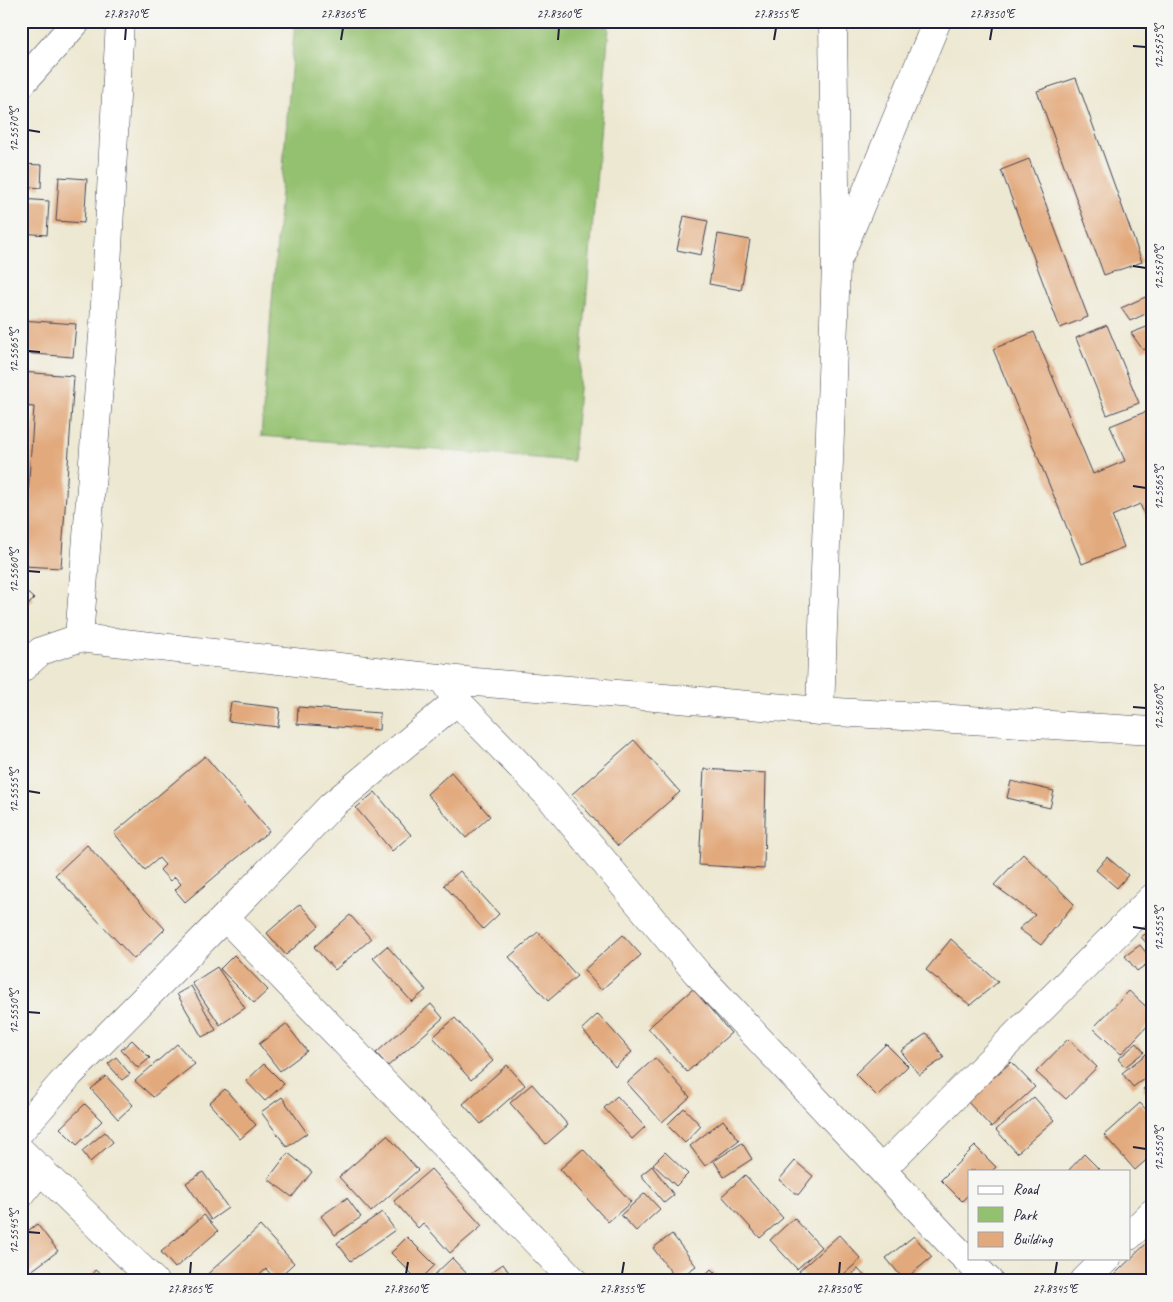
<svg xmlns="http://www.w3.org/2000/svg" width="1173" height="1302" font-family="Caveat,sans-serif">
<rect width="100%" height="100%" fill="#f6f6f2"/>
<filter id="ink" filterUnits="userSpaceOnUse"><feTurbulence type="fractalNoise" baseFrequency=".02" numOctaves="2"/><feDisplacementMap in="SourceGraphic" scale="10" xChannelSelector="R" yChannelSelector="G"/><feConvolveMatrix kernelMatrix="1 2 1 2 8 2 1 2 1" color-interpolation-filters="sRGB"/></filter>
<filter id="wash" filterUnits="userSpaceOnUse"><feTurbulence type="fractalNoise" baseFrequency=".0096" numOctaves="4" result="noise"/><feDisplacementMap in="SourceGraphic" scale="20" xChannelSelector="R" yChannelSelector="G"/><feGaussianBlur stdDeviation="1.12" result="paint"/><feColorMatrix in="noise" values="0 0 0 0 0 0 0 0 0 0 0 0 0 0 0 0 0 1.4 0 .05"/><feComposite in="paint" operator="in"/></filter>
<g filter="url(#wash)">
<rect width="100%" height="100%" fill="#ede8d1"/>
<path fill="#94c170" stroke="#5b7256" d="M 295,21 L 551,21 L 609,26 L 573,461 L 261,436 Z"/>
<g id="blocks">
<path fill="#e2a97c" d="M 1076,78 L 1142,262 L 1104,275 L 1037,91 Z
M 1029,159 L 1088,317 L 1060,328 L 1001,170 Z
M 21,164 L 42,165 L 41,188 L 21,186 Z
M 59,177 L 87,179 L 84,223 L 56,221 Z
M 21,199 L 49,201 L 47,235 L 21,233 Z
M 684,216 L 708,221 L 701,255 L 677,250 Z
M 718,234 L 750,240 L 741,290 L 709,284 Z
M 1152,294 L 1152,311 L 1130,321 L 1121,308 Z
M 21,320 L 76,324 L 73,357 L 21,353 Z
M 1107,325 L 1139,403 L 1107,415 L 1076,338 Z
M 1152,325 L 1152,346 L 1143,350 L 1131,333 Z
M 1034,332 L 1093,474 L 1125,461 L 1110,426 L 1145,412 L 1152,428 L 1152,532 L 1140,504 L 1112,516 L 1124,547 L 1082,564 L 993,349 Z
M 21,372 L 74,376 L 61,568 L 23,566 L 34,407 L 21,406 Z
M 21,587 L 34,599 L 21,612 Z
M 231,702 L 280,708 L 278,727 L 228,721 Z
M 298,707 L 380,713 L 379,730 L 297,724 Z
M 634,740 L 680,792 L 618,846 L 572,794 Z
M 205,756 L 269,831 L 185,902 L 175,890 L 181,884 L 175,877 L 170,881 L 160,870 L 165,865 L 159,858 L 145,870 L 114,833 Z
M 704,769 L 766,773 L 764,869 L 699,865 Z
M 451,772 L 490,816 L 466,838 L 427,794 Z
M 1011,781 L 1054,791 L 1050,808 L 1007,798 Z
M 375,792 L 411,835 L 392,851 L 356,808 Z
M 87,845 L 165,929 L 134,959 L 55,875 Z
M 1023,854 L 1074,904 L 1041,945 L 1019,929 L 1035,915 L 994,885 Z
M 1107,857 L 1128,875 L 1117,888 L 1096,870 Z
M 460,871 L 499,914 L 483,929 L 444,885 Z
M 300,904 L 319,926 L 286,955 L 267,933 Z
M 350,915 L 371,939 L 335,970 L 314,947 Z
M 1152,929 L 1152,949 L 1141,937 Z
M 538,932 L 577,976 L 548,1001 L 509,957 Z
M 623,935 L 641,955 L 601,990 L 584,970 Z
M 951,939 L 998,982 L 970,1005 L 926,970 Z
M 1140,945 L 1152,960 L 1137,971 L 1125,956 Z
M 387,946 L 426,990 L 412,1002 L 373,958 Z
M 234,955 L 268,990 L 254,1003 L 220,969 Z
M 217,967 L 245,1008 L 220,1025 L 192,983 Z
M 191,986 L 216,1030 L 202,1037 L 177,994 Z
M 693,989 L 731,1033 L 687,1072 L 648,1028 Z
M 1129,991 L 1152,1012 L 1152,1021 L 1121,1054 L 1093,1028 Z
M 431,1004 L 443,1018 L 388,1066 L 376,1053 Z
M 598,1014 L 632,1052 L 615,1067 L 582,1029 Z
M 455,1018 L 493,1061 L 471,1080 L 433,1037 Z
M 286,1024 L 307,1051 L 280,1071 L 259,1044 Z
M 927,1033 L 944,1058 L 919,1075 L 901,1051 Z
M 1068,1039 L 1097,1067 L 1066,1099 L 1036,1072 Z
M 132,1040 L 150,1058 L 138,1068 L 121,1050 Z
M 1137,1043 L 1144,1052 L 1125,1067 L 1118,1059 Z
M 177,1044 L 195,1064 L 153,1097 L 135,1081 Z
M 886,1044 L 908,1066 L 877,1096 L 855,1074 Z
M 1150,1051 L 1152,1053 L 1152,1073 L 1133,1087 L 1122,1073 Z
M 116,1057 L 130,1074 L 122,1080 L 108,1064 Z
M 655,1058 L 690,1097 L 662,1122 L 627,1083 Z
M 1011,1062 L 1035,1087 L 991,1127 L 967,1101 Z
M 264,1064 L 284,1084 L 265,1101 L 246,1081 Z
M 507,1065 L 525,1085 L 481,1124 L 463,1104 Z
M 106,1076 L 133,1105 L 118,1119 L 91,1089 Z
M 1152,1082 L 1152,1100 L 1143,1089 Z
M 532,1084 L 568,1125 L 546,1144 L 510,1103 Z
M 225,1089 L 256,1125 L 240,1139 L 209,1103 Z
M 617,1096 L 645,1127 L 632,1139 L 604,1108 Z
M 282,1097 L 307,1133 L 287,1147 L 261,1112 Z
M 1034,1097 L 1054,1120 L 1017,1153 L 996,1130 Z
M 1140,1103 L 1152,1116 L 1152,1155 L 1135,1170 L 1104,1135 Z
M 85,1104 L 102,1121 L 77,1145 L 60,1128 Z
M 684,1108 L 701,1126 L 685,1143 L 667,1125 Z
M 723,1120 L 739,1140 L 705,1166 L 690,1146 Z
M 105,1132 L 113,1142 L 90,1162 L 82,1151 Z
M 387,1135 L 418,1170 L 371,1212 L 339,1177 Z
M 742,1143 L 752,1159 L 724,1177 L 714,1161 Z
M 975,1146 L 996,1167 L 992,1171 L 969,1171 L 969,1194 L 962,1201 L 941,1180 Z
M 583,1149 L 631,1202 L 608,1222 L 560,1169 Z
M 665,1152 L 688,1174 L 676,1186 L 653,1164 Z
M 288,1153 L 312,1172 L 292,1197 L 268,1179 Z
M 1084,1154 L 1101,1171 L 1068,1171 Z
M 795,1161 L 813,1176 L 798,1195 L 779,1180 Z
M 652,1166 L 674,1195 L 664,1203 L 641,1175 Z
M 431,1169 L 482,1226 L 450,1253 L 423,1223 L 418,1228 L 394,1201 Z
M 203,1172 L 228,1208 L 211,1220 L 186,1183 Z
M 745,1175 L 783,1218 L 760,1238 L 722,1196 Z
M 645,1193 L 660,1209 L 636,1231 L 621,1215 Z
M 347,1198 L 361,1217 L 335,1235 L 321,1216 Z
M 382,1212 L 395,1230 L 351,1261 L 337,1243 Z
M 204,1215 L 218,1231 L 175,1268 L 161,1252 Z
M 794,1218 L 821,1247 L 797,1269 L 770,1240 Z
M 37,1224 L 58,1251 L 30,1272 L 21,1260 L 21,1236 Z
M 260,1226 L 294,1263 L 276,1280 L 266,1269 L 253,1281 L 200,1281 Z
M 672,1234 L 696,1266 L 677,1280 L 653,1248 Z
M 839,1235 L 861,1259 L 836,1281 L 808,1281 L 799,1271 Z
M 914,1236 L 932,1257 L 904,1280 L 886,1258 Z
M 407,1237 L 435,1265 L 419,1281 L 391,1253 Z
M 1152,1238 L 1152,1281 L 1124,1281 L 1116,1273 Z
M 452,1258 L 467,1274 L 460,1281 L 428,1281 Z
M 503,1264 L 515,1281 L 489,1281 L 486,1276 Z
M 711,1269 L 721,1279 L 720,1281 L 699,1281 Z
M 858,1269 L 869,1281 L 844,1281 Z
M 95,1270 L 109,1281 L 87,1281 Z"/>
</g>
</g>
<g filter="url(#ink)">
<use href="#blocks" fill-opacity="0" stroke="#404052" stroke-width="1"/>
<g fill="none" stroke-linecap="round" stroke-linejoin="round">
<g stroke="#404052" stroke-width="29">
<path id="minor" d="M 21,84 L 77,21
M 840,255 L 937,21
M 79,638 L 104,323 L 120,21
M 21,669 L 41,651 L 79,638 L 475,682 L 820,711 L 1152,731
M 442,678 L 457,701 L 549,796 L 697,973 L 954,1247 L 989,1281
M 820,711 L 836,265 L 833,21
M 225,917 L 574,1281
M 21,1130 L 70,1074 L 225,917 L 331,806 L 457,701
M 21,1151 L 154,1281
M 882,1169 L 1152,898
M 21,1194 L 41,1169
M 1129,1236 L 1152,1213
M 1084,1281 L 1107,1258"/>
</g>
<use href="#minor" stroke="#fff" stroke-width="28"/>
</g>
</g>
<path fill="none" stroke="#22223b" stroke-width="2" d="M 125,40 L 126,28M 341,40 L 343,28M 558,40 L 559,28M 774,40 L 776,28M 990,40 L 992,28M 1133,46 L 1146,47M 28,130 L 40,132M 1133,266 L 1146,268M 28,351 L 40,352M 1133,486 L 1146,488M 28,571 L 40,572M 1133,707 L 1146,708M 28,791 L 40,793M 1133,927 L 1146,929M 28,1012 L 40,1013M 1133,1147 L 1146,1149M 28,1232 L 40,1233M 190,1274 L 191,1262M 406,1274 L 408,1262M 622,1274 L 624,1262M 839,1274 L 840,1262M 1055,1274 L 1057,1262"/>
<rect width="1173" height="1302" fill="none" stroke="#f6f6f2" stroke-width="55"/>
<rect x="968" y="1170" width="162" height="90" fill="#f6f6f2" stroke="#a1a1a9"/>
<rect x="978" y="1186" width="25" height="8" fill="#ffffff" stroke="#a1a1a9"/>
<text x="1013" y="1194" font-size="15" fill="#22223b">Road</text>
<rect x="978" y="1207" width="25" height="15" fill="#94c170" stroke="#a1a1a9"/>
<text x="1013" y="1220" font-size="15" fill="#22223b">Park</text>
<rect x="978" y="1232" width="25" height="15" fill="#e2a97c" stroke="#a1a1a9"/>
<text x="1013" y="1244" font-size="15" fill="#22223b">Building</text>
<rect x="28" y="28" width="1118" height="1246" fill="none" stroke="#22223b" stroke-width="2"/>
<g font-size="12" text-anchor="middle" fill="#22223b">
<text x="126" y="18">27.8370°E</text>
<text x="343" y="18">27.8365°E</text>
<text x="559" y="18">27.8360°E</text>
<text x="776" y="18">27.8355°E</text>
<text x="992" y="18">27.8350°E</text>
<text transform="translate(1159 47) rotate(-90)" y="4">12.5575°S</text>
<text transform="translate(14 130) rotate(-90)" y="4">12.5570°S</text>
<text transform="translate(1159 268) rotate(-90)" y="4">12.5570°S</text>
<text transform="translate(14 351) rotate(-90)" y="4">12.5565°S</text>
<text transform="translate(1159 488) rotate(-90)" y="4">12.5565°S</text>
<text transform="translate(14 571) rotate(-90)" y="4">12.5560°S</text>
<text transform="translate(1159 708) rotate(-90)" y="4">12.5560°S</text>
<text transform="translate(14 791) rotate(-90)" y="4">12.5555°S</text>
<text transform="translate(1159 929) rotate(-90)" y="4">12.5555°S</text>
<text transform="translate(14 1012) rotate(-90)" y="4">12.5550°S</text>
<text transform="translate(1159 1149) rotate(-90)" y="4">12.5550°S</text>
<text transform="translate(14 1232) rotate(-90)" y="4">12.5545°S</text>
<text x="190" y="1293">27.8365°E</text>
<text x="406" y="1293">27.8360°E</text>
<text x="622" y="1293">27.8355°E</text>
<text x="839" y="1293">27.8350°E</text>
<text x="1055" y="1293">27.8345°E</text>
</g>
</svg>
